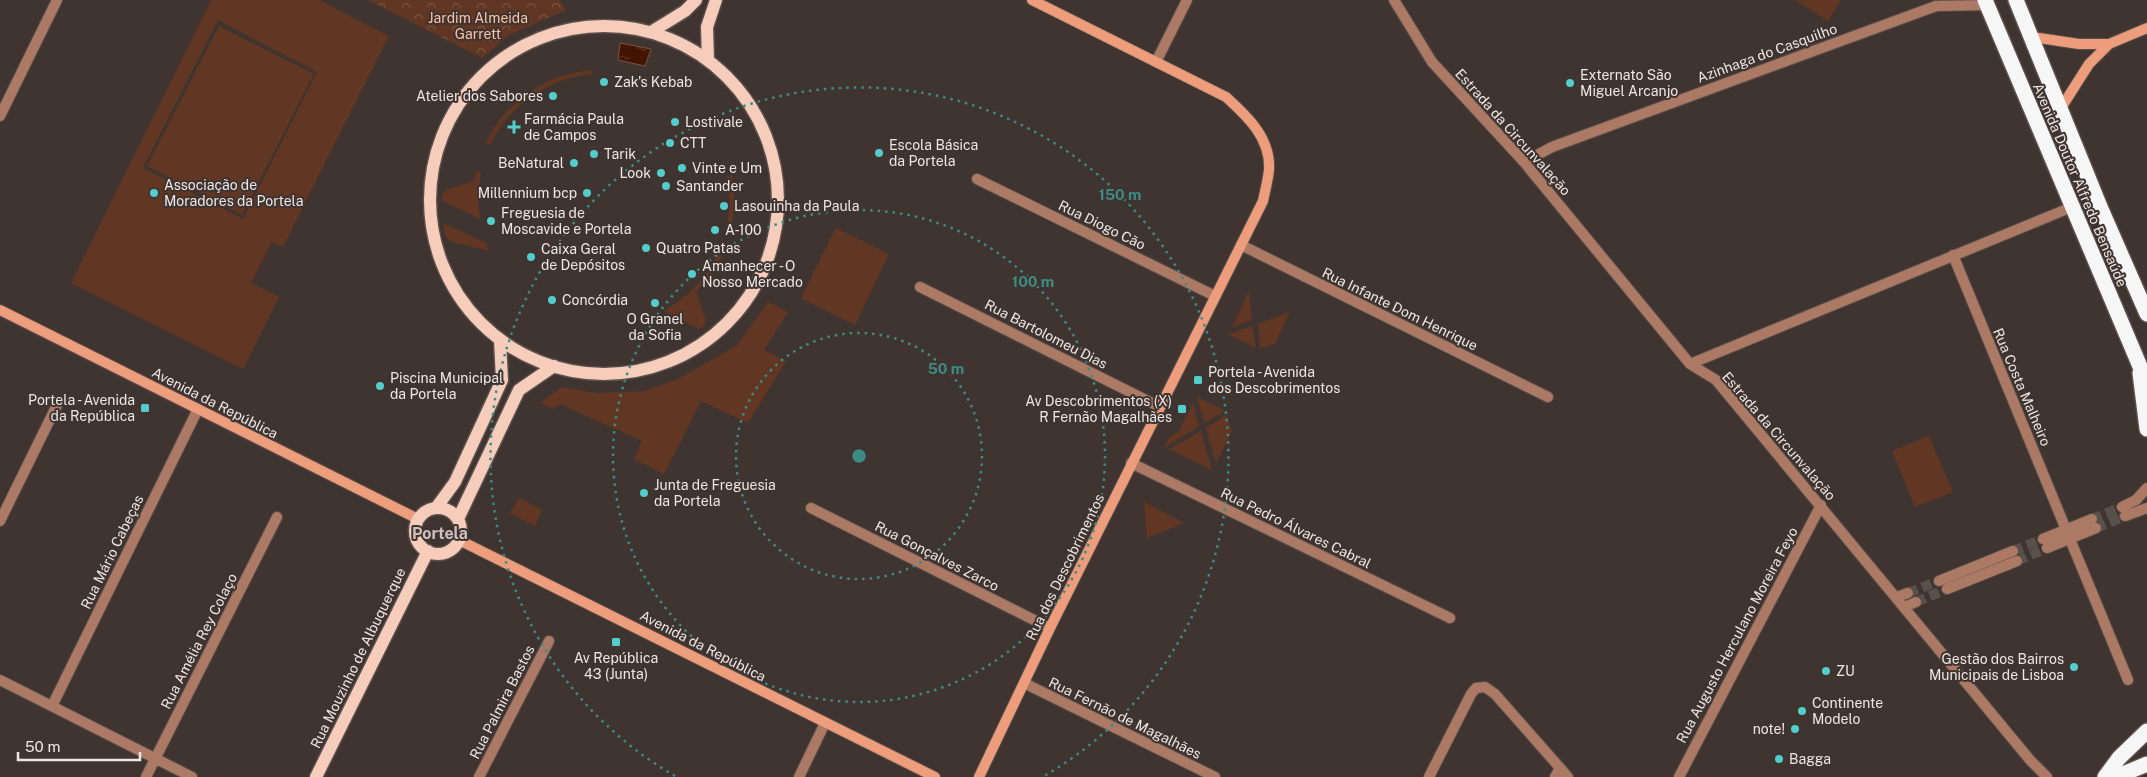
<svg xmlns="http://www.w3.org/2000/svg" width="2147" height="777" font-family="'Public Sans',sans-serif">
<defs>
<pattern id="forest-crowns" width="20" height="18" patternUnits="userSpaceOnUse" patternTransform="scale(1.25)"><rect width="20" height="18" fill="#613724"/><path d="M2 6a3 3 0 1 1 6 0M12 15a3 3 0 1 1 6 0" fill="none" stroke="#785444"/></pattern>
<pattern id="water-ripples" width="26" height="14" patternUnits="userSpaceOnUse" patternTransform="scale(1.25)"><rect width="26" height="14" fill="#431500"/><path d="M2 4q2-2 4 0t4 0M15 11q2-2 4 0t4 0" fill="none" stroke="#5e3725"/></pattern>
</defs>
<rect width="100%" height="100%" fill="#3f3430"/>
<path fill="#613724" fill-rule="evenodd" d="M 211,0 L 319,0 L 389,36 L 283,247 L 272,242 L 251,283 L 279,297 L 243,369 L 71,283 ZM 218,20 L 317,72 L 243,219 L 143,168 Z
M 1795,0 L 1841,0 L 1828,21 Z
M 219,26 L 314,74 L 242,215 L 147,166 Z
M 592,70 L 593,74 C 550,77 508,106 490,145 L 486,143 C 504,102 548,73 592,70 Z
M 476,171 L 481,172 L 478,195 L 480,219 L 443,201 L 441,196 L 446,190 L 474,181 Z
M 732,175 L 735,204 L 731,228 L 727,227 L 730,204 L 727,176 Z
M 443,223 L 486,243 L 489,251 L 449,241 L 445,235 Z
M 836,228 L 889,254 L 855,325 L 801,298 Z
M 718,254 L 722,256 L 721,258 L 712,274 L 696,292 L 706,320 L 704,327 L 699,329 L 663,311 C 686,299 707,278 718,254 Z
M 1249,291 L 1252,320 L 1232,327 Z
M 768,302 L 788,312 L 764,350 L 786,361 L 748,423 L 701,401 L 664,474 L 634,459 L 642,441 L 560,404 L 553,409 L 540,403 L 562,387 L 597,393 L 645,391 L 682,377 L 737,345 Z
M 1290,312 L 1275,344 L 1260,348 L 1258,324 Z
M 1252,326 L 1256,348 L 1228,334 Z
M 1197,397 L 1225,411 L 1204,423 Z
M 1193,403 L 1199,426 L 1164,448 L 1170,436 L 1179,431 Z
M 1226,415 L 1232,431 L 1216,463 L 1206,428 Z
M 1201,431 L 1212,470 L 1169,449 Z
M 1929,436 L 1953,492 L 1915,507 L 1892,451 Z
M 519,498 L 542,510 L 535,526 L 510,513 Z
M 1144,502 L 1184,523 L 1147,538 Z"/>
<path fill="url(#forest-crowns)" d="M 368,0 L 560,0 L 566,10 L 509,35 L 482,58 Z"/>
<path fill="url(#water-ripples)" stroke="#765444" d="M 620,43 L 651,49 L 645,66 L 618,60 Z"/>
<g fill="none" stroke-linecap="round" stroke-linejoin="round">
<path stroke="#594f4b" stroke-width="10" stroke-dasharray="10 5" stroke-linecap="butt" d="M 2092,519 L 2122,507
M 2096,528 L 2125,516
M 2013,551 L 2043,539
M 2017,561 L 2047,548
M 1908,593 L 1939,581
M 1916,602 L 1947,589"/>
<g stroke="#5b504d" stroke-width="12">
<path id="street" d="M 1394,0 L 1432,62 L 1524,162 L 1690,364 L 1716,380 L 2030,760 L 2047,777
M 1156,62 L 1187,0
M 0,116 L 57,0
M 1524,162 L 1552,147 L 1936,6 L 1987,5
M 977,179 L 1215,296
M 1241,245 L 1548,397
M 1953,255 L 2128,680
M 920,287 L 1160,407
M 1690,364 L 2072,207
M 1131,463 L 1450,618
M 2122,507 L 2136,500 L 2147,488
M 811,508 L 1050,628
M 2125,516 L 2147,508
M 0,521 L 57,405
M 2043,539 L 2092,519
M 2047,548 L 2096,528
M 1939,581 L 2013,551
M 1947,589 L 2017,561
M 1897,597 L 1908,593
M 1904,607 L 1916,602
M 0,680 L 192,777
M 1024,683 L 1215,777
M 52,706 L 198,409
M 146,777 L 277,517
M 479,777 L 549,641
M 799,777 L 825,723
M 1429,777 L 1471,694 L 1476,688 L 1485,687 L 1495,694 L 1568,777
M 1555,777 L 1560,768
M 1679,777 L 1821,505"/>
</g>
<g stroke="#5b504d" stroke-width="12">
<path id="secondary" d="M 2032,37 L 2079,44 L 2109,44
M 2061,108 L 2089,64 L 2109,44 L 2147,28
M 0,310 L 418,519
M 459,540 L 935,777
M 979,777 L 1050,628 L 1263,201 C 1265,191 1268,180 1269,170 C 1271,138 1247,116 1226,97 L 1032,0"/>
</g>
<g stroke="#5b504d" stroke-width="15">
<path id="primary" d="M430 200a174 174 0 1 1 348 0a174 174 0 1 1-348 0Z
M 651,32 L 685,11 L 696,0
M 708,60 L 707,27 L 716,0
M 436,508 L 455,482 L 502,380 L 500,340
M415 531a23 23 0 1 1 46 0a23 23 0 1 1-46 0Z
M 458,519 L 519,390 L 554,366
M 316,777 L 428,551"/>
</g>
<g stroke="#5b504d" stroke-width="18">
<path id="highway" d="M 1985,0 L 2147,383
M 2016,0 L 2101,209 L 2147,314
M 2140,373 L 2147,429
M 2105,777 L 2119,758 L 2147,731
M 2116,777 L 2147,764"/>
</g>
<use href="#street" stroke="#ac7964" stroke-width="10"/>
<use href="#secondary" stroke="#ed9d7b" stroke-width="10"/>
<use href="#primary" stroke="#f6ccba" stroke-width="12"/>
<use href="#highway" stroke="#f6f6f6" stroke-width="15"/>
</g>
<g fill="none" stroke="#3b8c85" stroke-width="2.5" stroke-dasharray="2.5 5">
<circle cx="859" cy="456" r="123"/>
<circle cx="859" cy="456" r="246"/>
<path d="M675 776A369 369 0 1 1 1044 776"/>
</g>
<g fill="#52cdcc" stroke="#3f3430" stroke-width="2">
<circle cx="604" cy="82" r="5"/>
<circle cx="1570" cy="83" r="5"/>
<circle cx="553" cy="96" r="5"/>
<circle cx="675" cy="122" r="5"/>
<path d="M511.5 119.5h5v5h5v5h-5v5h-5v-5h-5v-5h5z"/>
<circle cx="670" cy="143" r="5"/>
<circle cx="879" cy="153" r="5"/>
<circle cx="594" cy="154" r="5"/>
<circle cx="574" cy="163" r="5"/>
<circle cx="682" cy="168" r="5"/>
<circle cx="661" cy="173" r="5"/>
<circle cx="666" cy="186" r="5"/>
<circle cx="154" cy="193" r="5"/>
<circle cx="587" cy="193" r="5"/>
<circle cx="724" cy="206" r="5"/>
<circle cx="491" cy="221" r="5"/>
<circle cx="715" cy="230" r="5"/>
<circle cx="646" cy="248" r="5"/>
<circle cx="531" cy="257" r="5"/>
<circle cx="692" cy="274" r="5"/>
<circle cx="552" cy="300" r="5"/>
<circle cx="655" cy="303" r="5"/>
<rect x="1193" y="375" width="10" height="10" rx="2.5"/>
<circle cx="380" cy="386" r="5"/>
<rect x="140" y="403" width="10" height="10" rx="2.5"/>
<rect x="1177" y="404" width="10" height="10" rx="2.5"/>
<circle cx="644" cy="493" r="5"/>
<rect x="611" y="637" width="10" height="10" rx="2.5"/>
<circle cx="2074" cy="667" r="5"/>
<circle cx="1826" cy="671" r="5"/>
<circle cx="1802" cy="711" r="5"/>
<circle cx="1795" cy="729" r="5"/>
<circle cx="1779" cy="759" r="5"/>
</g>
<g text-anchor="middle" stroke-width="4" stroke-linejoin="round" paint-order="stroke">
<g font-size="14" fill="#fcc0a7" stroke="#3f3430">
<text x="478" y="23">Jardim Almeida<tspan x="478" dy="16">Garrett</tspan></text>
</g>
<g font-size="14" fill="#ede6e3" stroke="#3f3430">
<text transform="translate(1767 53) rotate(-20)" y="5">Azinhaga do Casquilho</text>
<text transform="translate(1513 132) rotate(48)" y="5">Estrada da Circunvalação</text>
<text transform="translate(2080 185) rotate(67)" y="5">Avenida Doutor Alfredo Bensaúde</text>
<text transform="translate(1102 225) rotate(26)" y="5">Rua Diogo Cão</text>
<text transform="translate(1400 309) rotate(26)" y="5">Rua Infante Dom Henrique</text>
<text transform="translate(1046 334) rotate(27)" y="5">Rua Bartolomeu Dias</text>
<text transform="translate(2022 387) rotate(67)" y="5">Rua Costa Malheiro</text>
<text transform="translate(215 403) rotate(27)" y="5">Avenida da República</text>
<text transform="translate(1779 436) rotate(49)" y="5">Estrada da Circunvalação</text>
<text transform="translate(1296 528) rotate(26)" y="5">Rua Pedro Álvares Cabral</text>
<text transform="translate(112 552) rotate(-64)" y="5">Rua Mário Cabeças</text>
<text transform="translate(937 556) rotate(27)" y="5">Rua Gonçalves Zarco</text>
<text transform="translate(1065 567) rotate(-64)" y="5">Rua dos Descobrimentos</text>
<text transform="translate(1737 635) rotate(-62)" y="5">Rua Augusto Herculano Moreira Feyo</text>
<text transform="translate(199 641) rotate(-63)" y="5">Rua Amélia Rey Colaço</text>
<text transform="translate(703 646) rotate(27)" y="5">Avenida da República</text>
<text transform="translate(358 658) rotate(-64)" y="5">Rua Mouzinho de Albuquerque</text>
<text transform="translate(502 702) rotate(-63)" y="5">Rua Palmira Bastos</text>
<text transform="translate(1125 718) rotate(26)" y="5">Rua Fernão de Magalhães</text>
</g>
<g font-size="14" fill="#ede6e3" stroke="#3f3430" text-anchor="start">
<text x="1580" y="80">Externato São<tspan x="1580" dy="16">Miguel Arcanjo</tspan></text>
<text x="614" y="87">Zak's Kebab</text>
<text x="543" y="101" text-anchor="end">Atelier dos Sabores</text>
<text x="524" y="124">Farmácia Paula<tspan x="524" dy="16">de Campos</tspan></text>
<text x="685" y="127">Lostivale</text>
<text x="680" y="148">CTT</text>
<text x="889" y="150">Escola Básica<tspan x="889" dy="16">da Portela</tspan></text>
<text x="604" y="159">Tarik</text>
<text x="564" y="168" text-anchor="end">BeNatural</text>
<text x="692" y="173">Vinte e Um</text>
<text x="651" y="178" text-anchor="end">Look</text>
<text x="164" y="190">Associação de<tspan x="164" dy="16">Moradores da Portela</tspan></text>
<text x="676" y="191">Santander</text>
<text x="577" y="198" text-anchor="end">Millennium bcp</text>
<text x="734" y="211">Lasouinha da Paula</text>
<text x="501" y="218">Freguesia de<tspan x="501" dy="16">Moscavide e Portela</tspan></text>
<text x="725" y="235">A-100</text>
<text x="656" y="253">Quatro Patas</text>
<text x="541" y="254">Caixa Geral<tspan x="541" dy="16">de Depósitos</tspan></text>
<text x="702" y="271">Amanhecer - O<tspan x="702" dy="16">Nosso Mercado</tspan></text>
<text x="562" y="305">Concórdia</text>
<text x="655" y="324" text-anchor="middle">O Granel<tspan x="655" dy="16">da Sofia</tspan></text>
<text x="1208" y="377">Portela - Avenida<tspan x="1208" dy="16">dos Descobrimentos</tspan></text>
<text x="390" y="383">Piscina Municipal<tspan x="390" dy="16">da Portela</tspan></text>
<text x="135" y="405" text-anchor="end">Portela - Avenida<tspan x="135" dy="16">da República</tspan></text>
<text x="1172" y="406" text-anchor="end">Av Descobrimentos (X)<tspan x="1172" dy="16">R Fernão Magalhães</tspan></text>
<text x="654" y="490">Junta de Freguesia<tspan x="654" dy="16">da Portela</tspan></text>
<text x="616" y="663" text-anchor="middle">Av República<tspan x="616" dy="16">43 (Junta)</tspan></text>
<text x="2064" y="664" text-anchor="end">Gestão dos Bairros<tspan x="2064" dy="16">Municipais de Lisboa</tspan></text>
<text x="1836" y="676">ZU</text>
<text x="1812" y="708">Continente<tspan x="1812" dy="16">Modelo</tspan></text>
<text x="1785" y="734" text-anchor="end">note!</text>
<text x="1789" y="764">Bagga</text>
</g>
<g font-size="16" font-weight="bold" fill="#cec0bb" stroke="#3f3430">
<text x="440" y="539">Portela</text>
</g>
</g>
<circle cx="859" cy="456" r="8" fill="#3b8c85" stroke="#3f3430" stroke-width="2.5"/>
<g font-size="15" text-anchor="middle" font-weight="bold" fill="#3b8c85" stroke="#3f3430" stroke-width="4" stroke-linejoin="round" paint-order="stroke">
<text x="1120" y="200">150 m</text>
<text x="1033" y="287">100 m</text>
<text x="946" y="374">50 m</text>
</g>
<path d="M18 752v8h122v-8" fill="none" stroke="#ede6e3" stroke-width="2.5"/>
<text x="25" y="752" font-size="15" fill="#ede6e3" stroke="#3f3430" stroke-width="4" paint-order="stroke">50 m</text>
</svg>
